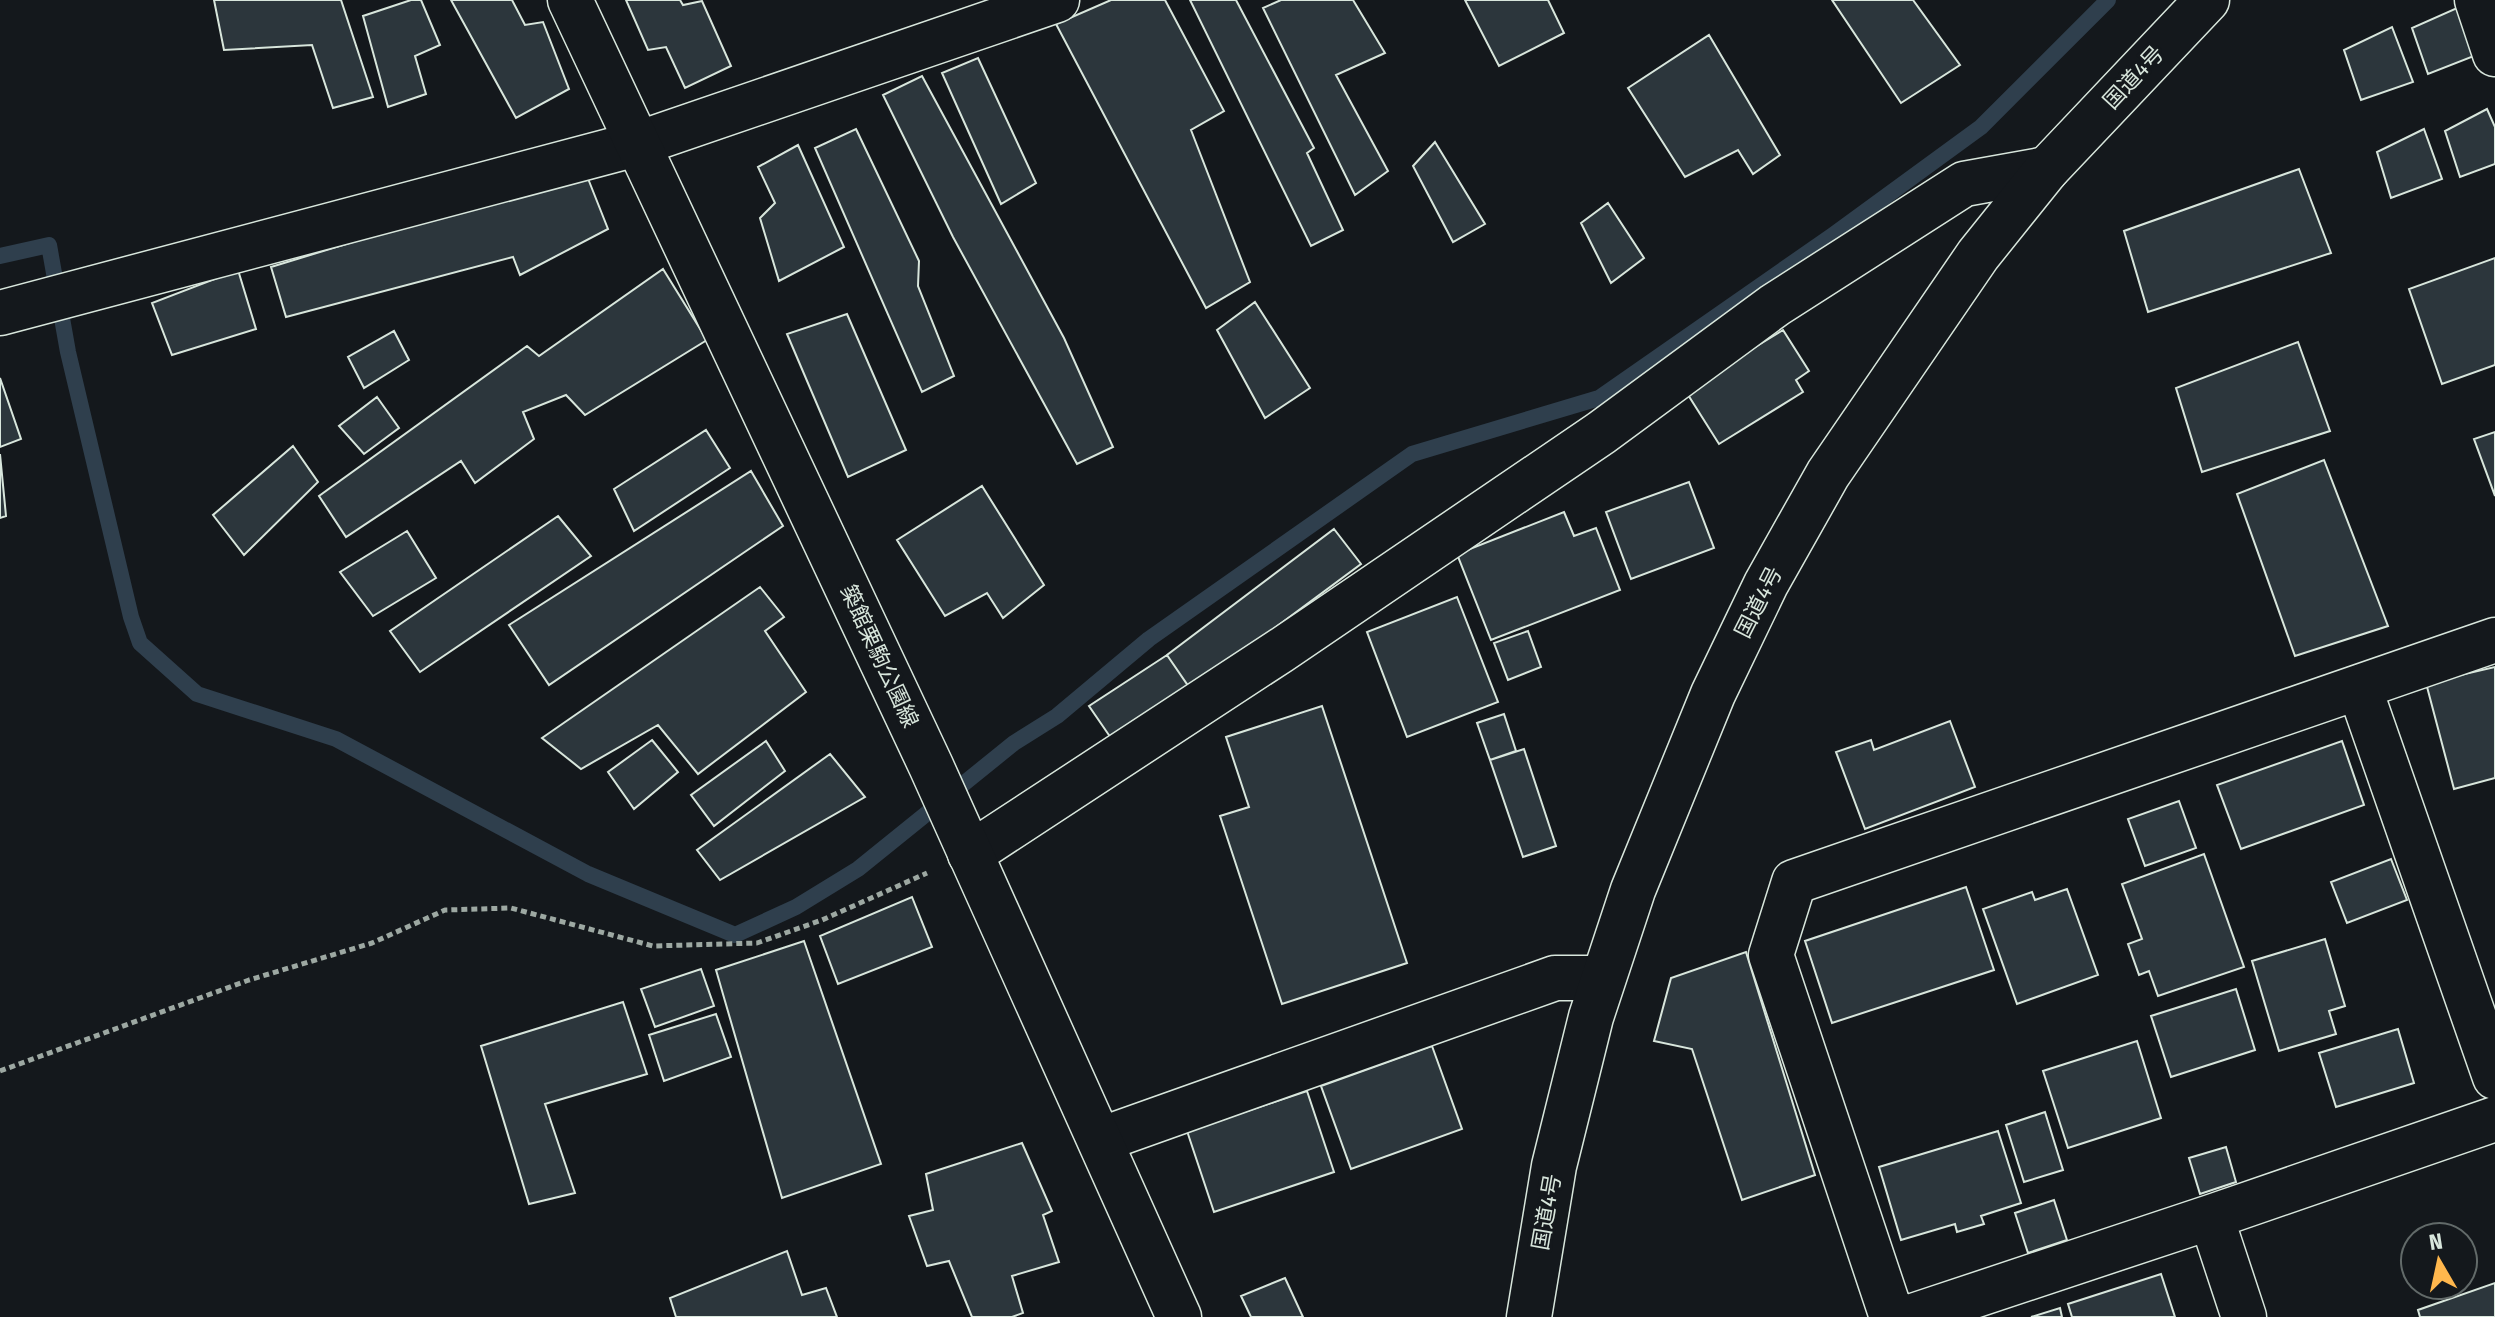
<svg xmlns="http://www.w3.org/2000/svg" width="2495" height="1317" font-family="'Fira Sans Condensed','Noto Sans JP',sans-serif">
<rect width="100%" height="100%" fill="#14181c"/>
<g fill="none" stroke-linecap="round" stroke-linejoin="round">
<path stroke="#2f3f4d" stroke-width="16" d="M 0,256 L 49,245 L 68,352 L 131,617 L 140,643 L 197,694 L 336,739 L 588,874 L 735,935 L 796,907 L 858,869 L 1014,743 L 1057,716 L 1149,639 L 1412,454 L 1599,398 L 1833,235 L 1981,127 L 2108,0"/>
</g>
<path fill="#2c363c" stroke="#d8e6dc" stroke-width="2" d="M 214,0 L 341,0 L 373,97 L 333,108 L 312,45 L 224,50 Z
M 411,0 L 421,0 L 440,45 L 415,56 L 426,94 L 388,107 L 363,16 Z
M 451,0 L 512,0 L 525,25 L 543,22 L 569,89 L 516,118 Z
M 626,0 L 680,0 L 683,5 L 702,1 L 731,66 L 685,88 L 666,47 L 648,50 Z
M 1111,0 L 1165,0 L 1224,111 L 1191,130 L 1250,282 L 1206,308 L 1056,24 Z
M 1190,0 L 1236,0 L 1314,148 L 1307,153 L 1343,230 L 1311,246 Z
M 1281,0 L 1353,0 L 1385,53 L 1336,75 L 1388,171 L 1355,195 L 1263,8 Z
M 1465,0 L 1548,0 L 1564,33 L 1499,66 Z
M 1832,0 L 1913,0 L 1960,65 L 1901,103 Z
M 2457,8 L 2474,56 L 2428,74 L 2412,28 Z
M 2392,27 L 2413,82 L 2361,100 L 2344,50 Z
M 1709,35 L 1780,155 L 1753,174 L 1738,150 L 1685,177 L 1628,88 Z
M 978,58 L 1036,183 L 1001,204 L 942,73 Z
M 922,76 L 1064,338 L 1113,447 L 1077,464 L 953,237 L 883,95 Z
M 2487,109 L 2495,127 L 2495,164 L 2460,177 L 2445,131 Z
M 856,129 L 919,261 L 918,286 L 954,376 L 922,392 L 815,148 Z
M 2424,129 L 2442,179 L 2391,198 L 2377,152 Z
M 1435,142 L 1485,224 L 1453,242 L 1413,166 Z
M 798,145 L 844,247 L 779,281 L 760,218 L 775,203 L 758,167 Z
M 2299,169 L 2331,253 L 2148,312 L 2124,231 Z
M 585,171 L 608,229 L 520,275 L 513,257 L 286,317 L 271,267 Z
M 1608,203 L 1644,258 L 1611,283 L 1581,223 Z
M 2495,258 L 2495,365 L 2442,384 L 2409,289 Z
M 663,269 L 707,340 L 585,415 L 566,395 L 523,412 L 534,439 L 475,483 L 461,461 L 346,537 L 319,496 L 527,346 L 539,356 Z
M 238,270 L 256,329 L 172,355 L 152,303 Z
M 1255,302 L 1310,388 L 1265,418 L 1217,330 Z
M 847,314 L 906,450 L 848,477 L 787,334 Z
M 1783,330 L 1809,371 L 1796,380 L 1803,392 L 1719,444 L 1685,390 Z
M 394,331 L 409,360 L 364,388 L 348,357 Z
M 2298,342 L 2330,431 L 2202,472 L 2176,388 Z
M 0,378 L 21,439 L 0,447 Z
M 377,397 L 399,428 L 364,454 L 339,426 Z
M 706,430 L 730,468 L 634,531 L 614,489 Z
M 2495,432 L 2495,496 L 2474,439 Z
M 293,446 L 318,482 L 244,555 L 213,515 Z
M 0,454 L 6,516 L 0,518 Z
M 2324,460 L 2388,626 L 2295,656 L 2237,494 Z
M 751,471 L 783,526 L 549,685 L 509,625 Z
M 1689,482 L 1714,548 L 1631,579 L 1606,512 Z
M 982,486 L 1044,585 L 1003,618 L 987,593 L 945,616 L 897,540 Z
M 1564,512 L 1574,536 L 1596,528 L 1620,590 L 1491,640 L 1457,554 Z
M 558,516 L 591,556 L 420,672 L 390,631 Z
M 1334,529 L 1361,564 L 1191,690 L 1167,655 Z
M 407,531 L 436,578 L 373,616 L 340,572 Z
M 760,587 L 784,617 L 765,631 L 806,692 L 698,774 L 658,725 L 581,769 L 542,738 Z
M 1457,597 L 1498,702 L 1407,737 L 1367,632 Z
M 1528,631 L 1541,667 L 1508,680 L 1494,643 Z
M 1167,655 L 1191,690 L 1113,741 L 1089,706 Z
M 2495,667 L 2495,778 L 2454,789 L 2426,683 Z
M 1322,706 L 1407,963 L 1282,1004 L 1220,816 L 1249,807 L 1226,737 Z
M 1504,714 L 1516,751 L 1490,760 L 1477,723 Z
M 1950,721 L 1975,787 L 1865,829 L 1836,752 L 1871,740 L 1874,750 Z
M 652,740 L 678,772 L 634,809 L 608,772 Z
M 766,741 L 785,771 L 714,826 L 691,795 Z
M 2342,741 L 2364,805 L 2241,849 L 2217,785 Z
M 1524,749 L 1556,846 L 1523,857 L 1490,760 Z
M 830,754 L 865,797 L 720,880 L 697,850 Z
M 2179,801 L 2196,848 L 2145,866 L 2128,819 Z
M 2204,854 L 2244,967 L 2158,996 L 2149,971 L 2139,975 L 2128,944 L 2142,939 L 2122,884 Z
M 2391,859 L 2407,900 L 2347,923 L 2331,882 Z
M 1966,887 L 1994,970 L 1832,1023 L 1805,941 Z
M 2067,889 L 2098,975 L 2017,1004 L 1983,909 L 2032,892 L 2035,900 Z
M 912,897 L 932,947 L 838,984 L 820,936 Z
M 2325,939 L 2345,1006 L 2329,1011 L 2336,1034 L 2279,1051 L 2252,961 Z
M 804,941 L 881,1164 L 782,1198 L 716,970 Z
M 1746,952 L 1815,1175 L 1742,1200 L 1692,1049 L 1654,1041 L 1671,978 Z
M 701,969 L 714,1006 L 655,1027 L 641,989 Z
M 2236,989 L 2255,1050 L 2171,1077 L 2151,1016 Z
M 623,1002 L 647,1074 L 545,1104 L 575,1193 L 529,1204 L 481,1046 Z
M 716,1014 L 731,1057 L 664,1081 L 649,1035 Z
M 2398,1029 L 2414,1083 L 2336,1107 L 2319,1053 Z
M 2137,1041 L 2161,1118 L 2068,1148 L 2043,1071 Z
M 1432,1046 L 1462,1129 L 1351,1169 L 1321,1086 Z
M 1307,1091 L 1334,1172 L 1214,1212 L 1187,1131 Z
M 2045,1112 L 2063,1170 L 2024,1182 L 2006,1125 Z
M 1998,1131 L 2021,1203 L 1981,1216 L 1984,1224 L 1957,1232 L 1955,1224 L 1901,1240 L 1879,1167 Z
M 1022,1143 L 1052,1211 L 1043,1215 L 1059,1262 L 1012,1276 L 1023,1313 L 1012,1317 L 972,1317 L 949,1261 L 927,1266 L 909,1216 L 933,1210 L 926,1174 Z
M 2226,1147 L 2236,1182 L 2200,1194 L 2189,1158 Z
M 2054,1200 L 2067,1240 L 2028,1253 L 2015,1213 Z
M 787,1251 L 802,1295 L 826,1288 L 837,1317 L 676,1317 L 670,1298 Z
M 2161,1274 L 2175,1317 L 2072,1317 L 2068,1304 Z
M 1285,1278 L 1303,1317 L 1251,1317 L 1241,1296 Z
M 2495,1283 L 2495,1317 L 2420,1317 L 2418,1310 Z
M 2060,1308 L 2062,1317 L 2031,1317 Z"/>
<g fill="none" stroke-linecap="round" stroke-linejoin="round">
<g stroke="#d8e6dc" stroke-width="47">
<path id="minor" d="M 2477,0 L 2495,54
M 0,313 L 640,143 L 1057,0
M 2359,687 L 2495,1077
M 970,854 L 1280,651 L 1601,433 L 1775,305 L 1964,184 L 2047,169
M 1100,1140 L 1555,978 L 1603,978
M 2211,1217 L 2244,1317
M 1892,1317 L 1771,955 L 1794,882 L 2495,640
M 1910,1317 L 2211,1217 L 2495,1119"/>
</g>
<g stroke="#d8e6dc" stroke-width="47">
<path id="major" d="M 570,0 L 931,766 L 1179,1317"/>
</g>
<g stroke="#d8e6dc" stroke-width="47">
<path id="highway" d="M 1529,1317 L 1554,1166 L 1591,1017 L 1633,890 L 1713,694 L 1766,584 L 1828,474 L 1978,255 L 2047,169 L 2207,0"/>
</g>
<path stroke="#9da8a2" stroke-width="5" stroke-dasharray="6 4" stroke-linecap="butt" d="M 0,1071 L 249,980 L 372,943 L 445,910 L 511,908 L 653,946 L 757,943 L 822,920 L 927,873"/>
<use href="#minor" stroke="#14181c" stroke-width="44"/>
<use href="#major" stroke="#14181c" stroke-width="44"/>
<use href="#highway" stroke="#14181c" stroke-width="44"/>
</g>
<g text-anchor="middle" stroke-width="6" stroke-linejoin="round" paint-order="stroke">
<g font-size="22" fill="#d8e6dc" stroke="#14181c">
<text transform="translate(2133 77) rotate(-47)" y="8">国道4号</text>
<text transform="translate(1758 602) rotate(-63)" y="8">国道4号</text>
<text transform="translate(880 656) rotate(65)" y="8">築館栗駒公園線</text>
<text transform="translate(1546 1212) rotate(-80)" y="8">国道4号</text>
</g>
</g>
<g transform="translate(2439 1261) rotate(351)"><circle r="38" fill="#14181c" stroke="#626a69" stroke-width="2"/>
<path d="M0-6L14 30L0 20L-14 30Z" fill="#ffb74d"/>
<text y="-12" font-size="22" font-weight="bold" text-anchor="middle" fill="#d8e6dc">N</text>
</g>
</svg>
